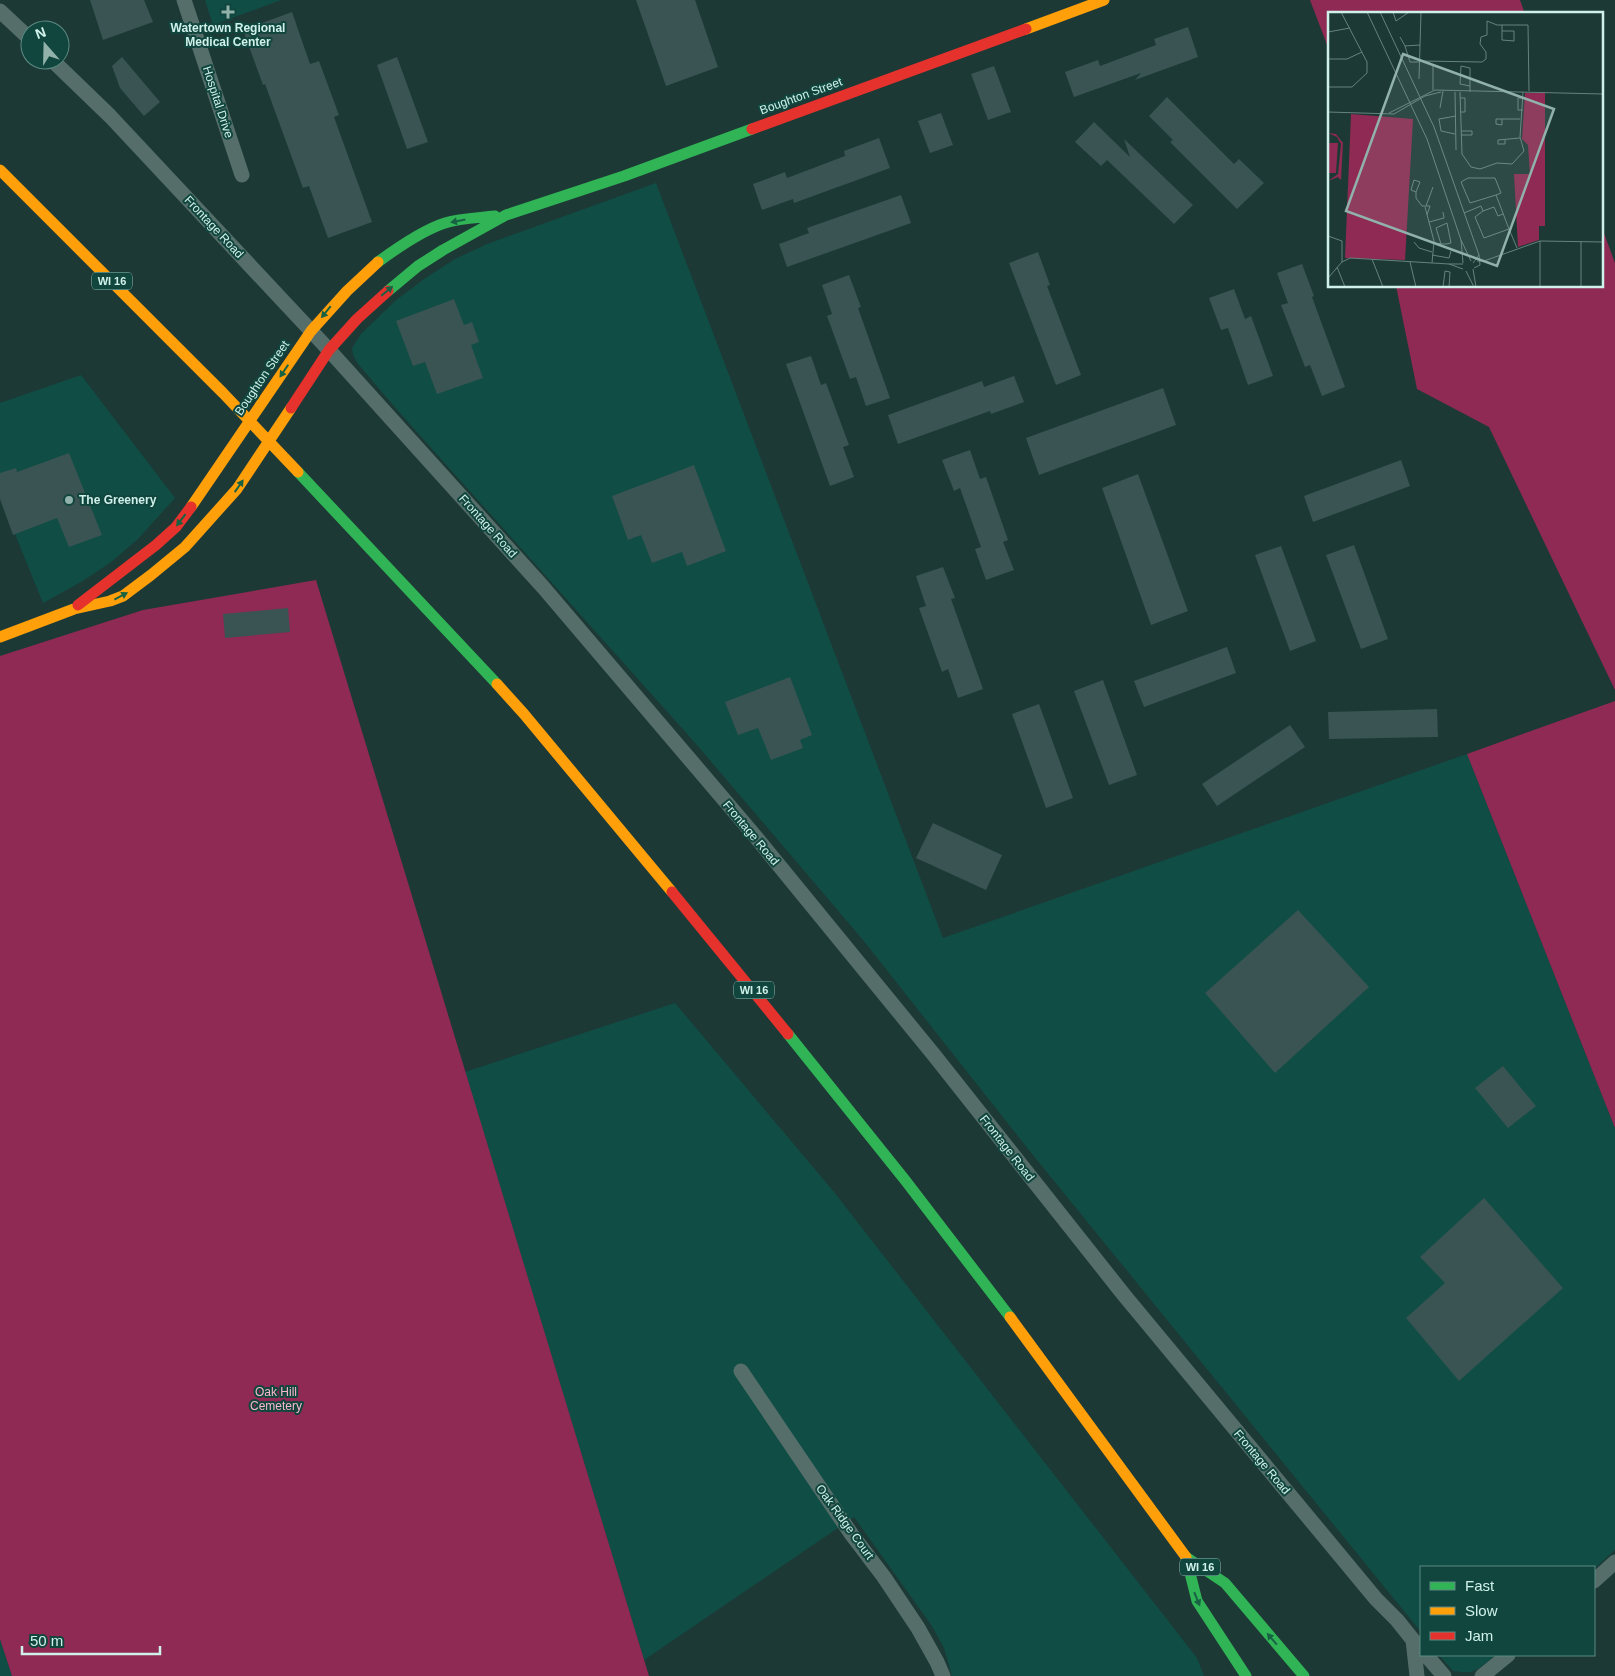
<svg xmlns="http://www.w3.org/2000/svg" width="1615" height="1676" font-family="Helvetica,sans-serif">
<rect width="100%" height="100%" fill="#1d3936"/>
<path fill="#104d45" d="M 205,0 L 281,0 L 213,25 Z
M 656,183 L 943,938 L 1467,754 L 1615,1128 L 1615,1550 L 1594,1569 L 1594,1567 L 1421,1567 L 1421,1632 L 1028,1149 L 863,940 L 697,745 L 399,412 L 358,364 L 353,355 L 352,348 L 361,334 L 395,301 L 424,279 L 455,259 L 487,244 Z
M 81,375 L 175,498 L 138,539 L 110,563 L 81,582 L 43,603 L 0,497 L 0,403 Z
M 675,1003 L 834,1192 L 1197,1658 L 1204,1676 L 952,1676 L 944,1648 L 932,1626 L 854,1517 L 644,1660 L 465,1072 Z
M 0,1639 L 12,1676 L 0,1676 Z
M 1439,1655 L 1496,1655 L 1478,1669 L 1471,1672 L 1462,1672 L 1453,1671 Z"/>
<path fill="#8e2a53" d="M 1310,0 L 1520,0 L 1525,14 L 1329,14 L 1329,50 Z
M 1601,225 L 1615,263 L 1615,690 L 1489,427 L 1417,389 L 1396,286 L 1601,286 Z
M 316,580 L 649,1676 L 12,1676 L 0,1639 L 0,656 L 143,610 Z
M 1615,701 L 1615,1128 L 1467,754 Z"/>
<path fill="#395452" d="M 90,0 L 144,0 L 153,22 L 103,40 Z
M 636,0 L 695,0 L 718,67 L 666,86 Z
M 292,12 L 310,64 L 319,61 L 339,115 L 334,117 L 372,222 L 328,238 L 309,186 L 303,188 L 265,84 L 263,85 L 243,30 Z
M 1188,27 L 1198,57 L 1135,80 L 1141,73 L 1074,97 L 1065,72 L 1098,60 L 1100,66 L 1156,45 L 1154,39 Z
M 122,57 L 160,102 L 144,116 L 120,88 L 112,66 Z
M 397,57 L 428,142 L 407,149 L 377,65 Z
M 994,66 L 1011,112 L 988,120 L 971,74 Z
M 1167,97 L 1234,164 L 1239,159 L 1264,183 L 1237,209 L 1170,142 L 1173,140 L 1149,116 Z
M 941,113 L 953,145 L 930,153 L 918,121 Z
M 1094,122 L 1130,157 L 1124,139 L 1193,205 L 1174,224 L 1107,160 L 1101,166 L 1075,142 Z
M 879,138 L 890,168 L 794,203 L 793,199 L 762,210 L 753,184 L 785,172 L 787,178 L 845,156 L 844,151 Z
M 901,195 L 911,223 L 787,267 L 779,244 L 809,233 L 807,228 Z
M 1038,252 L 1050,285 L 1047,286 L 1081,375 L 1056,385 L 1009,263 Z
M 1302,264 L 1314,296 L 1312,297 L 1345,387 L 1322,396 L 1310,365 L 1305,367 L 1281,305 L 1288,303 L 1277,273 Z
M 849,275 L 861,307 L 858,308 L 890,398 L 866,406 L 856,377 L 850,379 L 827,316 L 832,314 L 822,285 Z
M 1234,289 L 1245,319 L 1251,316 L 1273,376 L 1248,385 L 1228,328 L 1221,330 L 1209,298 Z
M 454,299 L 464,325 L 472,322 L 479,342 L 471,345 L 483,378 L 437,394 L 425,362 L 413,366 L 396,321 Z
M 811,356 L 821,385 L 826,383 L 849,445 L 843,447 L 854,477 L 830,486 L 786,364 Z
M 1014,376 L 1024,402 L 991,414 L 990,411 L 898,444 L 888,415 L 982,381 L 984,387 Z
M 1163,388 L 1176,425 L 1039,475 L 1026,438 Z
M 970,450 L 980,479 L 986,477 L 1008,540 L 1003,542 L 1014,570 L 986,580 L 975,549 L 981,547 L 960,488 L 954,491 L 942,460 Z
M 69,453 L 102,535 L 69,547 L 57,518 L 13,535 L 0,499 L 0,473 L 16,468 L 17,472 Z
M 1401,460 L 1410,486 L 1313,522 L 1304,496 Z
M 694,465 L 726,551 L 687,566 L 682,552 L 652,563 L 641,535 L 628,540 L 612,496 Z
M 1138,474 L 1188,611 L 1151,625 L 1102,488 Z
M 1354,545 L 1388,639 L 1361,649 L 1326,555 Z
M 1281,546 L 1316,641 L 1290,651 L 1255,555 Z
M 943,567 L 955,598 L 951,599 L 983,689 L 958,698 L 948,669 L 942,672 L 919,608 L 926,606 L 916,576 Z
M 288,608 L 290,632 L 225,638 L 223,614 Z
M 1227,647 L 1236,673 L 1144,707 L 1134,681 Z
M 790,677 L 812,735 L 800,740 L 803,748 L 771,760 L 758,728 L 738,735 L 725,702 Z
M 1103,680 L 1137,775 L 1109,785 L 1074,691 Z
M 1039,704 L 1073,798 L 1046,808 L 1012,714 Z
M 1437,709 L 1438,737 L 1329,739 L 1328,712 Z
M 1290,725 L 1305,747 L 1217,806 L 1202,784 Z
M 933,823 L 1002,855 L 986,890 L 916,858 Z
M 1298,910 L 1369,987 L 1275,1073 L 1205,993 Z
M 1503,1066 L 1536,1106 L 1508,1128 L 1475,1088 Z
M 1484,1198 L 1563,1288 L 1459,1381 L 1406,1318 L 1445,1283 L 1420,1257 Z"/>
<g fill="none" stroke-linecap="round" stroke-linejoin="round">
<path stroke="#556e6a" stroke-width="15" d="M 184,0 L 242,175
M 0,11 L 30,39
M 52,60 L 110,116 L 329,350 L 543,587 L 755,836 L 934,1055 L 1124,1295 L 1376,1599 L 1397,1620 L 1413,1640
M 741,1371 L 852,1535 L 884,1577 L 918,1628 L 937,1662 L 943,1676
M 1594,1581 L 1615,1562
M 1426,1655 L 1444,1676
M 1417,1676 L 1413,1640 L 1421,1649
M 1482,1676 L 1508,1655"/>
<path stroke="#30b455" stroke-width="11" d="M 378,262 C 397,248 423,230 445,223 C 461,218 478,218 495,216
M 388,291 L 418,266 L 443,250 L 506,215 L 624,176 L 752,129
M 298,472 L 497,684
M 788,1034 L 905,1180 L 1010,1317
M 1246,1676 L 1197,1601 L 1186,1557 L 1225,1583 L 1304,1676"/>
<path stroke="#ff9f0a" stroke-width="11" d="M 1026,29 L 1104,0
M 0,170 L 223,393 L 298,472
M 191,507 L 311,331 L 347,291 L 378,262
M 0,637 L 74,609 L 110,601 L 123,596 L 151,575 L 185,547 L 237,489 L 291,408
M 497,684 L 524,714 L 672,892
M 1010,1317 L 1186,1557"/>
<path stroke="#e5322d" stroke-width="11" d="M 752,129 L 1026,29
M 291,408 L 329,350 L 357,319 L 388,291
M 78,605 L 156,545 L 176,527 L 191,507
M 672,892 L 788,1034"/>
</g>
<defs><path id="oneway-solid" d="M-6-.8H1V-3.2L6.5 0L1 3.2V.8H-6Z" transform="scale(1.25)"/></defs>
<g fill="#186244">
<use href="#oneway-solid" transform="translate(458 221) rotate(169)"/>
<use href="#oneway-solid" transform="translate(387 291) rotate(-40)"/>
<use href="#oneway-solid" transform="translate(326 312) rotate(129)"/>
<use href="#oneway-solid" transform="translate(284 371) rotate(124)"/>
<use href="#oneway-solid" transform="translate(239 486) rotate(-55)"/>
<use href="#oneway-solid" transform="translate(181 520) rotate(128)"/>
<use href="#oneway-solid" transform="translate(121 596) rotate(-28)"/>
<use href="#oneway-solid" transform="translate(1197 1599) rotate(68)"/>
<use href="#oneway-solid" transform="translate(1272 1639) rotate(-131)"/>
</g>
<g fill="#91b1ab" stroke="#10463e" stroke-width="2">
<path d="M225.5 4.5h5v5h5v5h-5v5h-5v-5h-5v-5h5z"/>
<circle cx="69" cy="500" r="5"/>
</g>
<g text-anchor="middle" stroke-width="4" stroke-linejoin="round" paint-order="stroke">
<g fill="#10463e" stroke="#96beb6" stroke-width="1">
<rect x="92" y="272.5" width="40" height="17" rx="4"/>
<rect x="734" y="981.5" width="40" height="17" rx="4"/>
<rect x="1180" y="1558.5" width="40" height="17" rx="4"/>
</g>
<g font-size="11" font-weight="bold" fill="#d0f1ea">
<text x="112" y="285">WI 16</text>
<text x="754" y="994">WI 16</text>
<text x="1200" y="1571">WI 16</text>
</g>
<g font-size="12" font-weight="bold" fill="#d0f1ea" stroke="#10463e">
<text x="228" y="32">Watertown Regional<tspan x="228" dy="14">Medical Center</tspan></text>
<text x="79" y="504" text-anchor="start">The Greenery</text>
</g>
<g font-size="12" fill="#d0f1ea" stroke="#10463e">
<text transform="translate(801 96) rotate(-20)" y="4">Boughton Street</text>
<text transform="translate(218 102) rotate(72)" y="4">Hospital Drive</text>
<text transform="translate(214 227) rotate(47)" y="4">Frontage Road</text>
<text transform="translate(262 378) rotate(-56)" y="4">Boughton Street</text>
<text transform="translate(488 526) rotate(48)" y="4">Frontage Road</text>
<text transform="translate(751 833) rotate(50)" y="4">Frontage Road</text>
<text transform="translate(1007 1148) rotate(52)" y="4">Frontage Road</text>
<text transform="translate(1262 1462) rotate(50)" y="4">Frontage Road</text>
<text transform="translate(845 1522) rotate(54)" y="4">Oak Ridge Court</text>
</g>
<g font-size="12" fill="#f9b8c9" stroke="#10463e">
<text x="276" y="1396">Oak Hill<tspan x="276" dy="14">Cemetery</tspan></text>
</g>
</g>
<g transform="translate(1328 12)">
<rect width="275" height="275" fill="#1d3936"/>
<path d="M 197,81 L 217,81 L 217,214 L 211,214 L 211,228 L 190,235 L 186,162 L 202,162 L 200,133 L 194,127 ZM 23,102 L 85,107 L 77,248 L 17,246 ZM 0,121 L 8,122 L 15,131 L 13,168 L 10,165 L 0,169 L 10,162 L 13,132 L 9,125 ZM 0,131 L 10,131 L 8,161 L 0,161 Z" fill="#8e2a53"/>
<path fill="none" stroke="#65837e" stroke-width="1" d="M 39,0 L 99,127 L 133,228M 52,0 L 106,115 L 151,243M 65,0 L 68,9 L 81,0M 174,13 L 174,28 L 186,29 L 186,19 L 174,19M 0,20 L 22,16M 72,25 L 77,34 L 92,33M 77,34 L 82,50 L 92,50M 0,47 L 19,47 L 34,40M 92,49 L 154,50 L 158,47 L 158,40 L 152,32 L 153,25 L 159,23 L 159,9 L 169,13 L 200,13 L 201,79M 105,53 L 105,78M 91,67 L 93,0M 142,74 L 132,72 L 133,54 L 142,56 L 142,80M 0,75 L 24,75 L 39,61 L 39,50 L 13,0M 127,80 L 128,138M 132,80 L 134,142 L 143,155 L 152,157 L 169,151 L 184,152 L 196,139 L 192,125 L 195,80M 132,86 L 137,86 L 137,100 L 132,100M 112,96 L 115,79M 195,98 L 190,98 L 190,86 L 195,86M 0,100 L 66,102 L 97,84 L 113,80M 61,101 L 107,78 L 275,82M 174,107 L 174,113 L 168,112 L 168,107 L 192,107M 133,119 L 144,119 L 144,123 L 133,123M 127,122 L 113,119 L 111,107 L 128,104M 177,128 L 177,132 L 170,132 L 170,128 L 192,126M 88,180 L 92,170 L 86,168 L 83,178 L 88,180 L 88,186 L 94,194 L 102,194 L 99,203M 168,183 L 142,191 L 133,170 L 140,166 L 167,166 L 173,181 L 168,183 L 181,217M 98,194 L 105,175M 97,195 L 106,229 L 104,251M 155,199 L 166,195 L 170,204 L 175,202M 136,201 L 153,194 L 155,199 L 147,205 L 156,226 L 181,217 L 189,236M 101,210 L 116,206 L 115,200M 0,224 L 14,229 L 14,250M 212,229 L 212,275M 253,229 L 253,275M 86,230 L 91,236 L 104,240M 106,231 L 114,232 L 118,232 L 123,231 L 119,211 L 108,216 L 113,232M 104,243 L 121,246 L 123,239M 44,247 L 55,275M 149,249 L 156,249 L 212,229 L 275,230M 82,250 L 88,275M 135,251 L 133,228 L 143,249M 145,251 L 151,243 L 152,253 L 146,256M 135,252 L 121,252 L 135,257M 9,255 L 17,275M 145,257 L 148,275M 138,259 L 146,275M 0,266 L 14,250 L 22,246 L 121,252M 115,275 L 117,259 L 122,260 L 121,275"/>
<path fill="#91b1ab" fill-opacity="0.15" stroke="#91b1ab" stroke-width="2.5" d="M 75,42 L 226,97 L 169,254 L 18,199 Z"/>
<rect width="275" height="275" fill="none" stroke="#d0f1ea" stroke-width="2.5"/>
</g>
<rect x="1420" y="1566" width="175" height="90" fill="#10463e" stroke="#5d8a83"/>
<rect x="1430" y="1582" width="25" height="8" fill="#30b455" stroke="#5d8a83"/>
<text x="1465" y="1591" font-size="15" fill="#d0f1ea">Fast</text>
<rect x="1430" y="1607" width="25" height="8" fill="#ff9f0a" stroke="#5d8a83"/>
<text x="1465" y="1616" font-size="15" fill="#d0f1ea">Slow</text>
<rect x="1430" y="1632" width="25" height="8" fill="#e5322d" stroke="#5d8a83"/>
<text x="1465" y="1641" font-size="15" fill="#d0f1ea">Jam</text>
<g transform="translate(45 45) rotate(340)"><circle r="24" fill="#10463e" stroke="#5d8a83"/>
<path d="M0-4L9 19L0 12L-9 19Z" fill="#91b1ab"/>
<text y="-8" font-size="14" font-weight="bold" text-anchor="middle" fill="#d0f1ea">N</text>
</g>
<path d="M22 1646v8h138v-8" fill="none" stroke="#d0f1ea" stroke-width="2.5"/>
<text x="30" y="1646" font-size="15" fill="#d0f1ea" stroke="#10463e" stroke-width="4" paint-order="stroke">50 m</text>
</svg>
